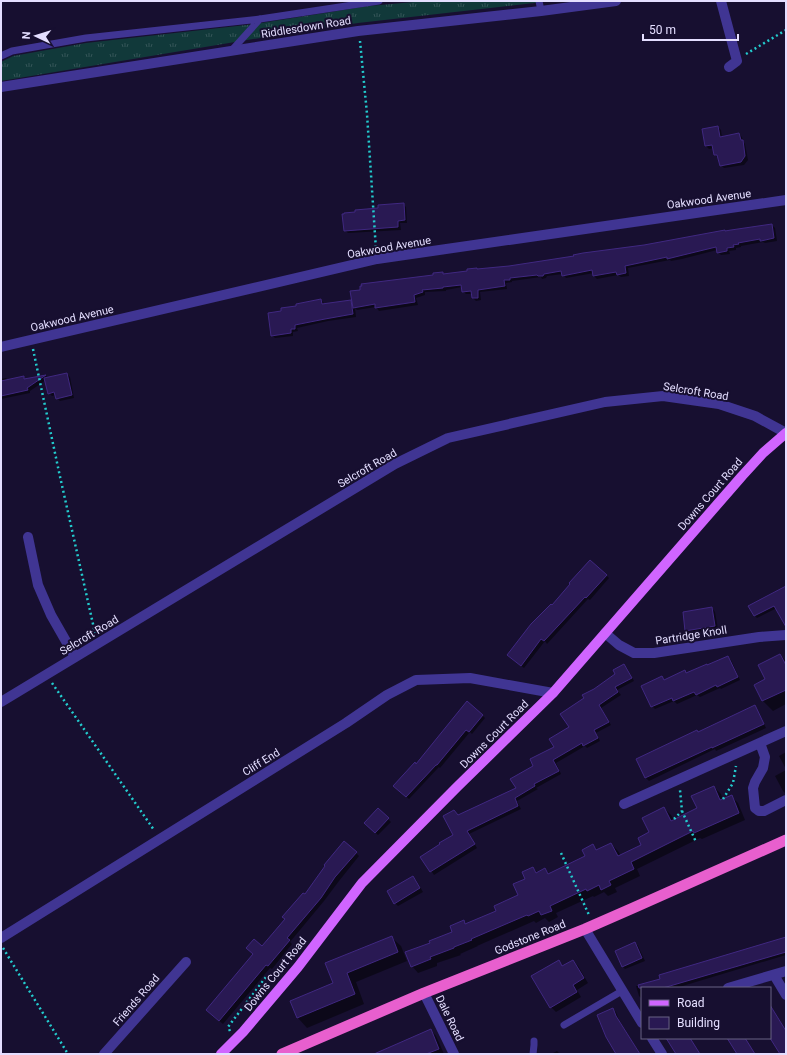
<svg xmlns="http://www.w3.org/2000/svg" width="787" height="1055" font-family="Roboto,sans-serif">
<defs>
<pattern id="grass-tufts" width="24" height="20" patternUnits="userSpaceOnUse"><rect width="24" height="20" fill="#11393a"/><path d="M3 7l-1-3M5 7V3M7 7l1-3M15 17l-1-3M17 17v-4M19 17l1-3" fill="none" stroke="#345558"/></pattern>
</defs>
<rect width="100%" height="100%" fill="#170f30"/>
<path fill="url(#grass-tufts)" d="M 425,1 L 552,1 L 358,23 L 247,40 L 1,81 L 1,62 L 13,56 L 86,43 L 255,24 L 369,6 Z"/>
<path fill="#0007" d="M 718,127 L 721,130 L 722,138 L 739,134 L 742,137 L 743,141 L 745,144 L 748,160 L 744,165 L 724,168 L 721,165 L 718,158 L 715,155 L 714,148 L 709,149 L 706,146 Z
M 403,204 L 406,207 L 407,223 L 400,223 L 401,230 L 348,233 L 345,230 Z
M 772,225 L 775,228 L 777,241 L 765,243 L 763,242 L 741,246 L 741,247 L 736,248 L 736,250 L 729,251 L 730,254 L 721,255 L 718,252 L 717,250 L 682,259 L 671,261 L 670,260 L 628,268 L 629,276 L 621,277 L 618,275 L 597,279 L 594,276 L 594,273 L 566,278 L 563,274 L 547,276 L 546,278 L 542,279 L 541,277 L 512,281 L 512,282 L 506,283 L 507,289 L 480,292 L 481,300 L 476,301 L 473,298 L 472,294 L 466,294 L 463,291 L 462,287 L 446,290 L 446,291 L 425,292 L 425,295 L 416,298 L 418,305 L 379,311 L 376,307 L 357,310 L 355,308 L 356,317 L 328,321 L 297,328 L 298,331 L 293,332 L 293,336 L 275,338 L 272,335 L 283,312 L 321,300 L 324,303 L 324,305 L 351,301 L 353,303 L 443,273 L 444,275 L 510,267 Z
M 67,374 L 70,377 L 74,398 L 60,401 L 57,398 L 56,395 L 52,396 L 49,393 L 46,380 L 30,391 L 30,393 L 1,399 L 1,379 L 6,378 L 9,381 L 23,377 L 25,379 L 46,376 L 49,378 Z
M 606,575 L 609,578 L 590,600 L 588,599 L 547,644 L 545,641 L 524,668 L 511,658 L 552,607 Z
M 786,588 L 786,625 L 777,608 L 757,618 L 755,616 L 750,606 Z
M 712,608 L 715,612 L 718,629 L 689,633 L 686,630 Z
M 780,655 L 786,661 L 786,704 L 773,711 L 763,701 L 755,685 L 766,680 Z
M 728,657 L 731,660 L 740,680 L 721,689 L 720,688 L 700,697 L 697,695 L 677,704 L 674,701 L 655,709 L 652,706 L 662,677 L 665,680 L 687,674 Z
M 624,665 L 627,668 L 634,681 L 617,690 L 621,695 L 601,708 L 611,725 L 596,733 L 600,741 L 587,748 L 585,746 L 556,763 L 561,774 L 536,788 L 538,789 L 517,801 L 521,809 L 469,834 L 477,848 L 434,875 L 422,857 L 455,835 L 458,816 L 517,788 L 534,766 L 555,747 L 570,728 L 585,698 L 594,689 L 616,675 Z
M 754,706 L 757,710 L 766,728 L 716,751 L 715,749 L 649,781 L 646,778 L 638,760 L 697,731 L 699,733 Z
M 482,715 L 485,718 L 472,734 L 470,732 L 440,768 L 439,767 L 409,799 L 395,786 Z
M 786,752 L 786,769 L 779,756 Z
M 786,770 L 786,794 L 783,791 L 775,776 Z
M 714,787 L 721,794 L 723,800 L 731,796 L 738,803 L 745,820 L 702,839 L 700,838 L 637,869 L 640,876 L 615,888 L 617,892 L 608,896 L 604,892 L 594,897 L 593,896 L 556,913 L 558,917 L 549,922 L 545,918 L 536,923 L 534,921 L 477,946 L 478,946 L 460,954 L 461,955 L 437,963 L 437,966 L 418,973 L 412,966 L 431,944 L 454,933 L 463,921 L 466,924 L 497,912 L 520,896 L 526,879 L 533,868 L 538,873 L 545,870 L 550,874 L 587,857 L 593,846 L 598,850 L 611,844 L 618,851 L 621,856 L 643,845 L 664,808 L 671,815 L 674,820 L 698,808 Z
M 378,809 L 391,822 L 378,835 L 365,823 Z
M 356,853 L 359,856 L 339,881 L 324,901 L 290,942 L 292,944 L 272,969 L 270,968 L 223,1024 L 211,1014 L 262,947 L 305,896 Z
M 413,877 L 416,880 L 423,892 L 398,906 L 395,903 Z
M 391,937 L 401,946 L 407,961 L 356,982 L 364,1004 L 307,1028 L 298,1018 L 291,1002 L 335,984 L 326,963 Z
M 786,938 L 786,955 L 676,988 L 642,988 L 642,999 L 639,996 L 636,986 L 661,980 Z
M 635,943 L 638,946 L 645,961 L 625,969 L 622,966 Z
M 558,961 L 564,967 L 573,961 L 578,966 L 588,983 L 577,990 L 581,997 L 556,1012 L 551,1007 Z
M 613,1009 L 616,1012 L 619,1020 L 640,1054 L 618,1054 Z
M 431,1030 L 436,1036 L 444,1054 L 376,1054 Z
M 557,1051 L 560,1054 L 551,1054 Z"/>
<path fill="#291953" stroke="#402881" d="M 718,126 L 720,137 L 739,133 L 741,140 L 743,140 L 745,156 L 741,162 L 720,166 L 717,155 L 714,155 L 712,145 L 705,146 L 702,129 Z
M 404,203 L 405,220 L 398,221 L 398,227 L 344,231 L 342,214 L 344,214 L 344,213 L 355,212 L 355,210 L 378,208 L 378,205 Z
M 772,224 L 774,238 L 761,241 L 760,241 L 760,239 L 738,243 L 739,244 L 733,245 L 734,247 L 727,248 L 727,251 L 717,253 L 716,247 L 679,256 L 667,259 L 667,257 L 625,266 L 626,273 L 617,275 L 616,272 L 593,276 L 592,270 L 562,276 L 561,271 L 544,274 L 543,276 L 538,276 L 537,275 L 510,278 L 510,280 L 504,280 L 505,286 L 478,290 L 478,298 L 472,298 L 471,291 L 462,292 L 461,285 L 443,287 L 443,288 L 422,290 L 423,292 L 414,295 L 415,302 L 375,308 L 375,304 L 353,308 L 350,291 L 360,290 L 360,286 L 362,286 L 361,284 L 433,275 L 433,273 L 443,272 L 443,274 L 467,271 L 467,269 L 477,268 L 477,269 L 509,266 L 574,256 L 573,255 L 583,253 L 644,245 L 725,230 L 725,231 L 731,230 Z
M 321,299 L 322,304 L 351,300 L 353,314 L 325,319 L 295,325 L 295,329 L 291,329 L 291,333 L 271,336 L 268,313 L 281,311 L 281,308 L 296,306 L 296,304 Z
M 67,373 L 72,395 L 56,399 L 54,392 L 48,394 L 44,378 Z
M 46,375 L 27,388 L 28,390 L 1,396 L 1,381 L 24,376 L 24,379 Z
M 590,560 L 607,575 L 586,598 L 585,597 L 544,641 L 541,639 L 521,666 L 507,655 L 531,624 L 551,604 L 552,605 L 570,584 L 569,583 Z
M 786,586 L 786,627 L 774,606 L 754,616 L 748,606 Z
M 712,607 L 715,626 L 685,631 L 683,612 Z
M 780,654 L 786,665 L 786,690 L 762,701 L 754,685 L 765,679 L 758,665 Z
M 728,656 L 738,677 L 717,687 L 716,685 L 696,695 L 694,692 L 673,701 L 672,698 L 651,707 L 641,686 L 662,676 L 664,680 L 685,670 L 686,673 L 707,664 L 707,665 Z
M 624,664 L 632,678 L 615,687 L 618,692 L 599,705 L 609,722 L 594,730 L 598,738 L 583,746 L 582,743 L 553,760 L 559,771 L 534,784 L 535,786 L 515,798 L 518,806 L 467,831 L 475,844 L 430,872 L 420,857 L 440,844 L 439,843 L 453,835 L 443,816 L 454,810 L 458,815 L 516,788 L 510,779 L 533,766 L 530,759 L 554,747 L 549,739 L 569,727 L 560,714 L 584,698 L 582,695 L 594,689 L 615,674 L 613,670 Z
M 467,701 L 483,715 L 469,732 L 466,730 L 437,765 L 436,765 L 406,797 L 393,786 L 415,762 L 416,764 Z
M 755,705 L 764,724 L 712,748 L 712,747 L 645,778 L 636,759 L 697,730 L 698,732 Z
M 714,786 L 720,800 L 732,795 L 739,813 L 694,833 L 693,831 L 631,862 L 634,869 L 609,881 L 611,885 L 601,890 L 599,885 L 587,891 L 586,889 L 550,906 L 552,911 L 541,915 L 539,911 L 528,916 L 527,915 L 471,939 L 472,940 L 454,947 L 454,948 L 430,957 L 431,959 L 411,967 L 405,952 L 430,943 L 429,941 L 452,932 L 450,926 L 464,920 L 465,924 L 496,911 L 494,906 L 518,895 L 513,884 L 525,879 L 522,872 L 533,867 L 536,873 L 545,868 L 548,874 L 585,856 L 582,850 L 593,844 L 596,850 L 611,843 L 618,856 L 641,845 L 638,838 L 649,832 L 642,818 L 664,807 L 671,821 L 697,808 L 691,796 Z
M 378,808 L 389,818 L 375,833 L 364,823 Z
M 344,841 L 357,852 L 335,877 L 321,898 L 287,938 L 290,940 L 268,966 L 266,965 L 219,1021 L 206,1010 L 253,954 L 246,948 L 254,939 L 262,946 L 285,919 L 282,917 L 303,893 L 305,894 L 325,866 L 324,865 Z
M 413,876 L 420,888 L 394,904 L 387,891 Z
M 392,936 L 398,952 L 347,973 L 355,994 L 297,1018 L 290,1001 L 333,983 L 325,963 Z
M 786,937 L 786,952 L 663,988 L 639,988 L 638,985 L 660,979 L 659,975 Z
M 635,942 L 642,958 L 622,967 L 615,951 Z
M 559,960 L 562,966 L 573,960 L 584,978 L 573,985 L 577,992 L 550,1008 L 531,976 Z
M 770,1005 L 786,1031 L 786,1054 L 780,1054 L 770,1038 Z
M 613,1008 L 616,1016 L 640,1054 L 616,1054 L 606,1037 L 597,1015 Z
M 431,1029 L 439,1049 L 426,1054 L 374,1054 Z
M 666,1038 L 690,1038 L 700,1054 L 676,1054 Z
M 727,1038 L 745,1038 L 755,1054 L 737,1054 Z"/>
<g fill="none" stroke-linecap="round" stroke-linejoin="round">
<path stroke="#23ccce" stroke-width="2.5" stroke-dasharray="2 3" stroke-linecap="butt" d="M 360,41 L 367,114 L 376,250
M 746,54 L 786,30
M 33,349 L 59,472 L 95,633
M 52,683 L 154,830
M 723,799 L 733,783 L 736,766
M 682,811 L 696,842
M 674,819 L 682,811 L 680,790
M 561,853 L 589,915
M 3,948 L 68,1054
M 230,1031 L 228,1027 L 266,977"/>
<path stroke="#403593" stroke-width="7" d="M 539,1 L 541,11
M 232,50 L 260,19
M 1,56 L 12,51 L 86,38 L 260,19 L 379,1
M 564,1025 L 622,991
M 533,1054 L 534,1045 L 534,1041"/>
<path stroke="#403593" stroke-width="10" d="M 721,1 L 737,61 L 729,67
M 1,87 L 358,31 L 541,11 L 616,1
M 1,347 L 377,259 L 786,200
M 28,537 L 38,585 L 51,615 L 75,657
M 605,633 L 619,645 L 634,653 L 654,653 L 759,637 L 786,635
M 1,702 L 395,464 L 448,438 L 605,402 L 663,396 L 719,404 L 755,416 L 786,433
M 760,743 L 765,757 L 763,768 L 755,782 L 753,788 L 755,808 L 759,811 L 764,811 L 786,800
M 624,804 L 786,731
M 585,929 L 642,1023
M 1,938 L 346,723 L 387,695 L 416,680 L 470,678 L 553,693
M 774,975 L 786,995
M 728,988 L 786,971
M 424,993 L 454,1054
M 652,1038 L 662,1054
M 104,1054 L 186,962"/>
<path stroke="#d065ff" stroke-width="10" d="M 221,1054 L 243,1032 L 298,967 L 362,883 L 457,787 L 553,693 L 742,476 L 763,453 L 786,433"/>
<path stroke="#e85fce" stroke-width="11" d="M 282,1054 L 424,993 L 585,929 L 633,908 L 786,840"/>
</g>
<g text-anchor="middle" stroke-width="4" stroke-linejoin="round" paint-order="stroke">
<g font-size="11" fill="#e4deff" stroke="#170f30">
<text transform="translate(306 27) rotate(-9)" y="4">Riddlesdown Road</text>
<text transform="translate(709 199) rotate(-8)" y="4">Oakwood Avenue</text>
<text transform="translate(389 247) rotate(-10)" y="4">Oakwood Avenue</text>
<text transform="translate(72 318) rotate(-13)" y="4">Oakwood Avenue</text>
<text transform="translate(696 391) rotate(9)" y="4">Selcroft Road</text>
<text transform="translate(367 468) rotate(-30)" y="4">Selcroft Road</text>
<text transform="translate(710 494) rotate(-49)" y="4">Downs Court Road</text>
<text transform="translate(89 635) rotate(-31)" y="4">Selcroft Road</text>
<text transform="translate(691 635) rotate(-9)" y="4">Partridge Knoll</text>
<text transform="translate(494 734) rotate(-45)" y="4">Downs Court Road</text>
<text transform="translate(261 762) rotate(-32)" y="4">Cliff End</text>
<text transform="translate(530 937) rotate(-22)" y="4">Godstone Road</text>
<text transform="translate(275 974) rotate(-51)" y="4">Downs Court Road</text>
<text transform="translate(136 1000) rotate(-49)" y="4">Friends Road</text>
<text transform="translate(450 1018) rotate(64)" y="4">Dale Road</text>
</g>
</g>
<rect width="787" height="1055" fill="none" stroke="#e4deff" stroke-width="4"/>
<rect x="641" y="987" width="130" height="52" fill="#170f30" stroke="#696283"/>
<rect x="649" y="1000" width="20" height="6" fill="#d065ff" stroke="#696283"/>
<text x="677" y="1007" font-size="12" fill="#e4deff">Road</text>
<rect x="649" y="1017" width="20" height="12" fill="#291953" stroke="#696283"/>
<text x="677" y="1027" font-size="12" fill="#e4deff">Building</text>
<g transform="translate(36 36) rotate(274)" stroke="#170f30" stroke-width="3" paint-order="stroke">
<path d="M0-3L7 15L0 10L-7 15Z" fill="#e4deff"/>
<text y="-6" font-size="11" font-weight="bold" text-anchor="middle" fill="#e4deff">N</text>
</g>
<path d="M643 34v6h95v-6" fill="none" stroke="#e4deff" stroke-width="2"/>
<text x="649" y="34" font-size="12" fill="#e4deff" stroke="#170f30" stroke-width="3" paint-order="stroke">50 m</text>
</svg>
